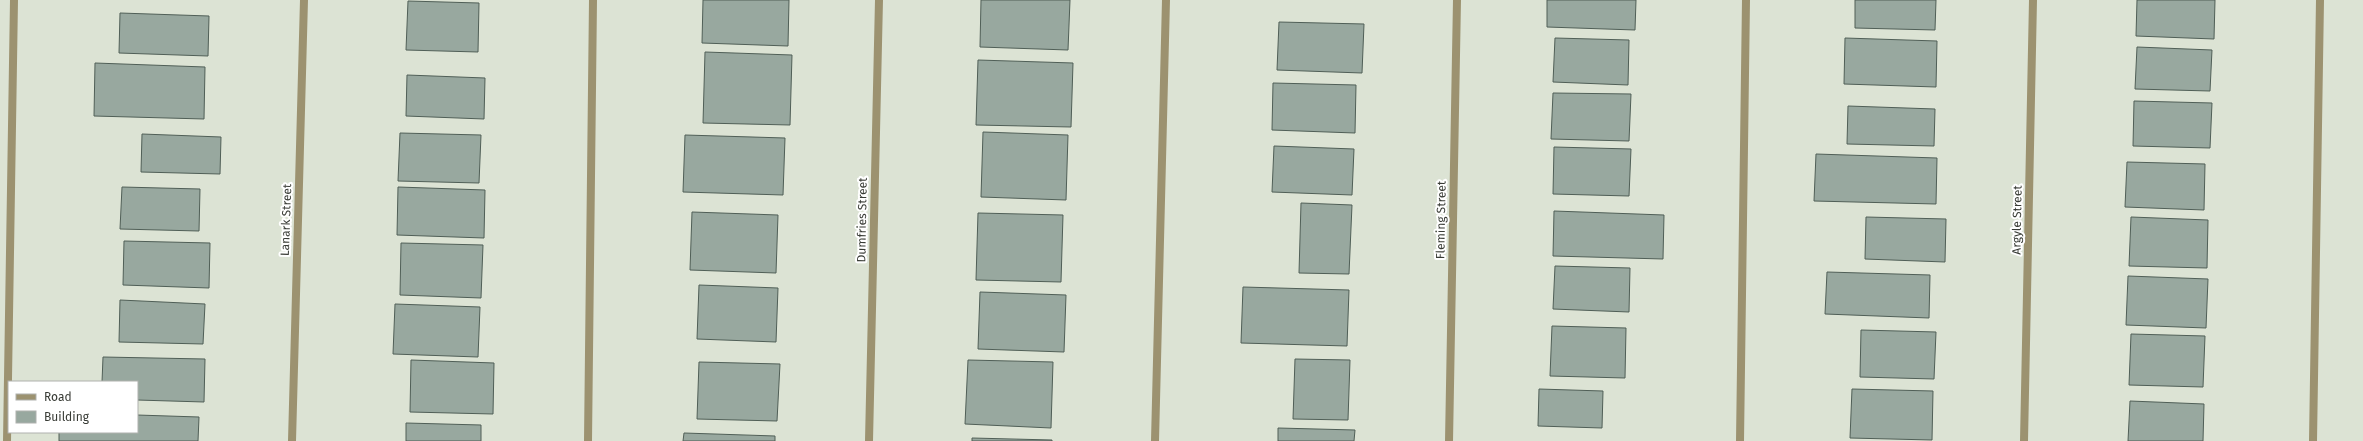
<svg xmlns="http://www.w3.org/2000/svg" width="2363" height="441" font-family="'Fira Sans',sans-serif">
<rect width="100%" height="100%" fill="#dce3d4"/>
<path fill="#98a89f" stroke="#505f57" d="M 703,0 L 789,0 L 788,46 L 702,43 Z
M 981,0 L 1070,0 L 1068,50 L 980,47 Z
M 1547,0 L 1636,0 L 1635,30 L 1547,27 Z
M 1855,0 L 1936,0 L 1935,30 L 1855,28 Z
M 2137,0 L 2215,0 L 2214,39 L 2136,36 Z
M 408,1 L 479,3 L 478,52 L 406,50 Z
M 120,13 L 209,16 L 208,56 L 119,53 Z
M 1279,22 L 1364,24 L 1362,73 L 1277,70 Z
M 1555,38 L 1629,40 L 1628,85 L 1553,82 Z
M 1845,38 L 1937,41 L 1936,87 L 1844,84 Z
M 2137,47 L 2212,50 L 2210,91 L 2135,89 Z
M 705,52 L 792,55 L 790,125 L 703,123 Z
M 978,60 L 1073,63 L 1071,127 L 976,125 Z
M 95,63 L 205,67 L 204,119 L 94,116 Z
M 407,75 L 485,78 L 484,119 L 406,116 Z
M 1273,83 L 1356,85 L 1355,133 L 1272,130 Z
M 1553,93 L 1631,94 L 1629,141 L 1551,139 Z
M 2134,101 L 2212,103 L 2210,148 L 2133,146 Z
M 1848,106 L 1935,109 L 1934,146 L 1847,144 Z
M 983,132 L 1068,135 L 1066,200 L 981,197 Z
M 400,133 L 481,135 L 479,183 L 398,181 Z
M 142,134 L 221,137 L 220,174 L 141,172 Z
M 685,135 L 785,138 L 783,195 L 683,192 Z
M 1274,146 L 1354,149 L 1352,195 L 1272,192 Z
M 1554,147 L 1631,149 L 1629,196 L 1553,194 Z
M 1816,154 L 1937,158 L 1936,204 L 1814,201 Z
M 2127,162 L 2205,164 L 2204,210 L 2125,207 Z
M 122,187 L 200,189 L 199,231 L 120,229 Z
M 398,187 L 485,190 L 484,238 L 397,235 Z
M 1301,203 L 1352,205 L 1349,274 L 1299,273 Z
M 1554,211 L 1664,215 L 1663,259 L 1553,256 Z
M 692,212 L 778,215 L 776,273 L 690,270 Z
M 978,213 L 1063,215 L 1061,282 L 976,280 Z
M 1866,217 L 1946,219 L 1945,262 L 1865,259 Z
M 2131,217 L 2208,220 L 2207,268 L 2129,266 Z
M 124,241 L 210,243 L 209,288 L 123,285 Z
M 401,243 L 483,245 L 481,298 L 400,295 Z
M 1555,266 L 1630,268 L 1629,312 L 1553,309 Z
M 1827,272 L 1930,275 L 1929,318 L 1825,314 Z
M 2128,276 L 2208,279 L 2206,328 L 2126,325 Z
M 699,285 L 778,288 L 776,342 L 697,339 Z
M 1243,287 L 1349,290 L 1347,346 L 1241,343 Z
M 980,292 L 1066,295 L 1064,352 L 978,349 Z
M 120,300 L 205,304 L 203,344 L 119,342 Z
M 395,304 L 480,307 L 478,357 L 393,354 Z
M 1552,326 L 1626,328 L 1625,378 L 1550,376 Z
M 1861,330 L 1936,332 L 1934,379 L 1860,377 Z
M 2131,334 L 2205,336 L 2203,387 L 2129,385 Z
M 103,357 L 205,359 L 204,402 L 137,400 L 137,382 L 102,382 Z
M 1295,359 L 1350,360 L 1348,420 L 1293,419 Z
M 411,360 L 494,363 L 493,414 L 410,412 Z
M 968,360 L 1053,362 L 1051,428 L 965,424 Z
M 699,362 L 780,364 L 777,421 L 697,419 Z
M 1539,389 L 1603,391 L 1602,428 L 1538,426 Z
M 1852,389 L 1933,391 L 1932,440 L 1850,438 Z
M 2130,401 L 2204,404 L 2203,441 L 2128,441 Z
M 137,415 L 199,417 L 198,441 L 59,441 L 59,432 L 137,432 Z
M 406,423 L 481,425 L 481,441 L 406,441 Z
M 1278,428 L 1355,430 L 1354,441 L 1278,441 Z
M 684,433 L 775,436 L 775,441 L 683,441 Z
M 972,438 L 1052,440 L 1052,441 L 972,441 Z"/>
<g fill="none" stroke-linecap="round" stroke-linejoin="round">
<path stroke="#9c9270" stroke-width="8" d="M 7,441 L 14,0
M 588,441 L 593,0
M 1155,441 L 1166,0
M 1740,441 L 1746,0
M 2313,441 L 2320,0"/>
<path stroke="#9c9270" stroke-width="8" d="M 292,441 L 304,0
M 869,441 L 879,0
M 1449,441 L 1457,0
M 2024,441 L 2033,0"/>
</g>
<g text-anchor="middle" stroke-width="4" stroke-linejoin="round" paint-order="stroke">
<g font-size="12" fill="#383b35" stroke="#fff">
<text transform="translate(286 220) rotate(-88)" y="4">Lanark Street</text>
<text transform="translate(862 220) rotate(-89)" y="4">Dumfries Street</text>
<text transform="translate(1441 220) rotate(-89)" y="4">Fleming Street</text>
<text transform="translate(2017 220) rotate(-89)" y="4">Argyle Street</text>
</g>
</g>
<rect x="8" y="381" width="130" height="52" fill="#ffffff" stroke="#afb1ae"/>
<rect x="16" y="394" width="20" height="6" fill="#9c9270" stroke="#afb1ae"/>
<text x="44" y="401" font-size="12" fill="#383b35">Road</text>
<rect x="16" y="411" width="20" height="12" fill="#98a89f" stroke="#afb1ae"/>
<text x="44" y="421" font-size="12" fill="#383b35">Building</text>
</svg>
